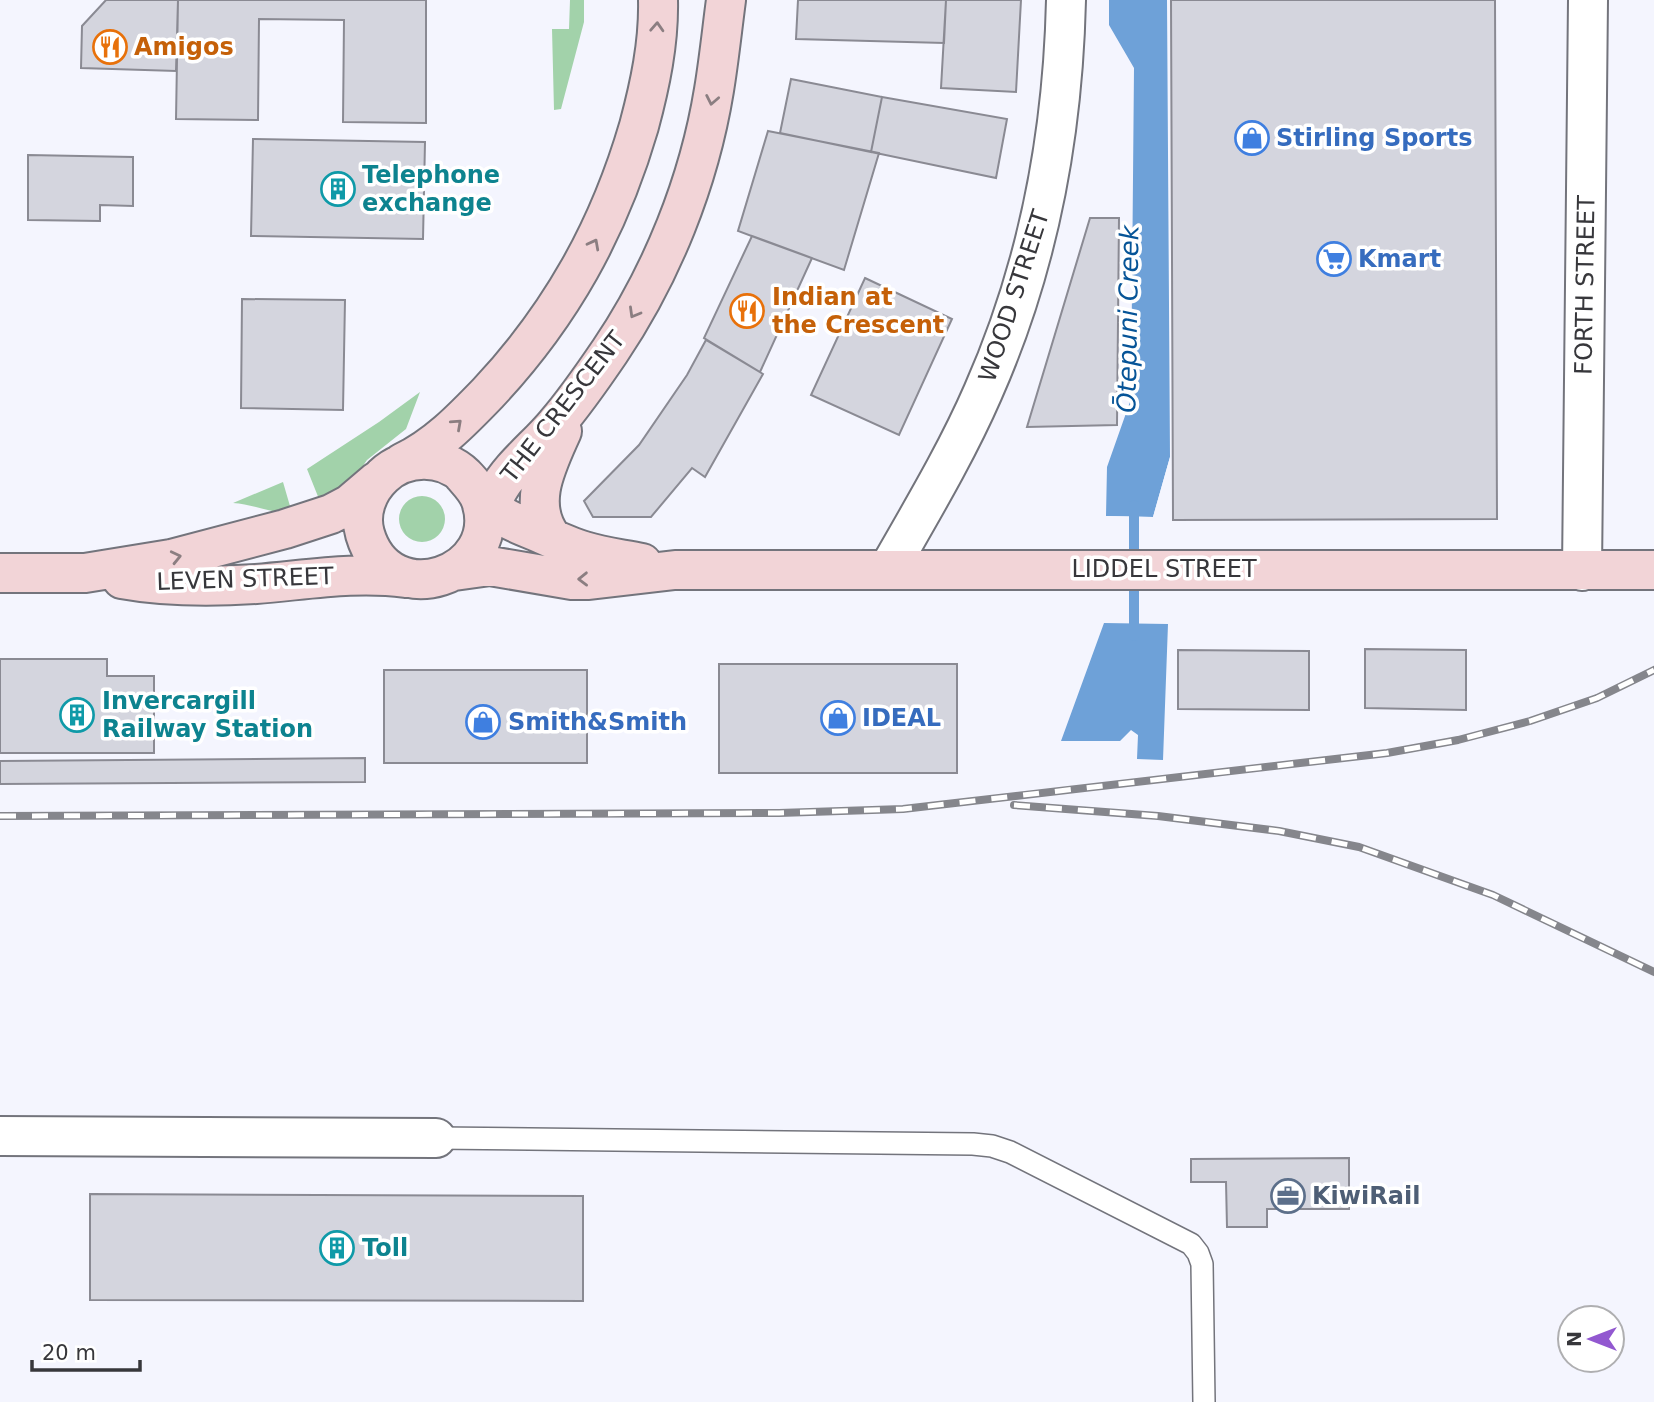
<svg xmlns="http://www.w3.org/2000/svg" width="1654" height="1402" font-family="'DejaVu Sans',sans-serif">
<rect width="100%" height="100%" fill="#f4f5fe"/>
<path fill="#a2d2aa" d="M 570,0 L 584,0 L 584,22 L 561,109 L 554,110 L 552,29 L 569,29 Z
M 420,392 L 406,429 L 367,460 L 347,489 L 321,504 L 307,469 L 379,422 Z
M 283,482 L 292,513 C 272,514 253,504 233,503 Z
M399 519a23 23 0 1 1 46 0a23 23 0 1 1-46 0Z"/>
<path fill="#6ea1d8" d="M 1109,0 L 1167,0 L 1170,457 L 1153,517 L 1106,516 L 1107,467 L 1131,399 L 1134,68 L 1109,25 Z
M 1104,623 L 1168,624 L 1163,760 L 1137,759 L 1138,735 L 1131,730 L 1120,741 L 1061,741 Z"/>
<path fill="#f4f5fe" d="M 1170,457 L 1170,470 L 1155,519 L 1105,519 L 1106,516 L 1153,517 Z"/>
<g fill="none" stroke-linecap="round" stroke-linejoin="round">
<path stroke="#6ea1d8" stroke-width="10" d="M 1134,505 L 1134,636"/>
</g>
<path fill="#d4d5de" stroke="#8a8a93" stroke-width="2" d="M 106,0 L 178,0 L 176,71 L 81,68 L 82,26 Z
M 178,0 L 426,0 L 426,123 L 343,122 L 344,20 L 259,19 L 258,120 L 176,119 Z
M 798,0 L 946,0 L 944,43 L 796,39 Z
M 946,0 L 1021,0 L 1016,92 L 941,88 Z
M 1171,0 L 1495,0 L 1497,519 L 1173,520 Z
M 791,79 L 882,97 L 871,152 L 780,133 Z
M 882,97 L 1007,119 L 996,178 L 871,152 Z
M 768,131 L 879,153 L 844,270 L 738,231 Z
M 253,139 L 425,142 L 423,239 L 251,236 Z
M 28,155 L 133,157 L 133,206 L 100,205 L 100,221 L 28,220 Z
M 1090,218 L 1119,218 L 1117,425 L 1027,427 Z
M 752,236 L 812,258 L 760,372 L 704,338 Z
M 865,278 L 952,319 L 899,435 L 811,395 Z
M 242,299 L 345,300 L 343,410 L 241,408 Z
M 706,340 L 763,374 L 705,477 L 692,468 L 651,517 L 593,517 L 584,501 L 639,445 L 687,375 Z
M 1365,649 L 1466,650 L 1466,710 L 1365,708 Z
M 1178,650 L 1309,651 L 1309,710 L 1178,709 Z
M 0,659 L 107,659 L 107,676 L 154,676 L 154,753 L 0,753 Z
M 719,664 L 957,664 L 957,773 L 719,773 Z
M 384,670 L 587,670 L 587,763 L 384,763 Z
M 365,758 L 365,782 L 0,784 L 0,761 Z
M 1349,1158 L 1349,1209 L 1267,1209 L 1267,1227 L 1227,1227 L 1226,1182 L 1191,1182 L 1191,1159 Z
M 90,1194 L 583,1196 L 583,1301 L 90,1300 Z"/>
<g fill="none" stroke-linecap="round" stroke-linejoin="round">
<g stroke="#73747c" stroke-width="24">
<path id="lane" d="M 436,1138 L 973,1144 L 992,1146 L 1010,1152 L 1191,1244 L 1198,1253 L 1202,1264 L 1204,1402"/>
</g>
<g stroke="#73747c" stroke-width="42">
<path id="street" d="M 888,570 C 921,512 956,454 983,392 C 1038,268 1063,135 1066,0
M 1582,571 L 1588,0
M 0,1136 L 436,1138"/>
</g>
<g stroke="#73747c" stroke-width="42">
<path id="secondary" d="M 402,463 C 436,447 462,420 488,393 C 561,315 609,229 639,126 C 650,85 659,43 658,0
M 463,475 C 470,483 478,491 481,501 C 505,575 389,616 365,534 C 359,513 367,491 383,476 C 405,455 442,454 465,476 C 479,490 488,508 506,518 C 515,523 525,527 535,531 C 551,538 568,546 584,551 C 603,557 623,559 642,563
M 484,527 C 487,516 491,503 497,492 C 511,466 537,447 556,424 C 576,401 593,376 610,351 C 662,274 699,182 714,90 C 719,60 722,30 726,0
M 552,538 C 526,504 547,465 562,431
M 454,571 L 490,566 L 572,580 L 589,580 L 675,570 L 1654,570
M 0,573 L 85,573 L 171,559 L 285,529 L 331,514 L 350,504 L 377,481
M 122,579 C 166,587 210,587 256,584 C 307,580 356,571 406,578"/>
</g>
<use href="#lane" stroke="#fff" stroke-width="21"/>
<use href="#street" stroke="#fff" stroke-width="38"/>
<use href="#secondary" stroke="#f2d4d7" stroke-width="38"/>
<g stroke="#85868c" stroke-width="8">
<path id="rail" d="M 1014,805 L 1158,816 L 1279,831 L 1359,847 L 1493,895 L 1654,972
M 0,816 L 779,813 L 903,809 L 1387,753 L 1458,740 L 1530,721 L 1597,698 L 1654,670"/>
</g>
<use href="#rail" stroke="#fff" stroke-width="5" stroke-dasharray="16" stroke-linecap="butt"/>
</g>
<defs><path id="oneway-chevron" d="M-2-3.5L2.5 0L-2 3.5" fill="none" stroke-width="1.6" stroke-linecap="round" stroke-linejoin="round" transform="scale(1.75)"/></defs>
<g stroke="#8b7e81">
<use href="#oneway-chevron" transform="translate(657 27) rotate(-87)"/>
<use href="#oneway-chevron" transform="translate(712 100) rotate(101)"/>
<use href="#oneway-chevron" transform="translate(594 244) rotate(-62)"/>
<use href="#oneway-chevron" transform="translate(634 313) rotate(120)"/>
<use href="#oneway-chevron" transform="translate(457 424) rotate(-42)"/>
<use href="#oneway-chevron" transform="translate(176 557) rotate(-13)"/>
<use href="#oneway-chevron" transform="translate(583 579) rotate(179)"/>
</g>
<defs>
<g id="restaurant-ring" transform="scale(1.75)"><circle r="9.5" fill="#fff" stroke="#e8710a" stroke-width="1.5"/><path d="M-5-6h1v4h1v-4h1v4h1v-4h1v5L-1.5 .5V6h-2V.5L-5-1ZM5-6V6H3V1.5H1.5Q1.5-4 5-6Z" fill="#e8710a"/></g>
<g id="shop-ring" transform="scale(1.75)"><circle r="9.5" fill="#fff" stroke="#3f7fe0" stroke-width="1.5"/><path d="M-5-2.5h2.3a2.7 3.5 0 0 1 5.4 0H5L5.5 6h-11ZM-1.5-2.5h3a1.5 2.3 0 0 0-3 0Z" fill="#3f7fe0"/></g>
<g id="building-ring" transform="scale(1.75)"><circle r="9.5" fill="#fff" stroke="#0f9aa8" stroke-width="1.5"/><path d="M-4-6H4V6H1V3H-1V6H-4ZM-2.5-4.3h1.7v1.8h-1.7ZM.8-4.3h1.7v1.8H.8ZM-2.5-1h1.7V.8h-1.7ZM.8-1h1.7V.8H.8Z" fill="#0f9aa8"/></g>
<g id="supermarket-ring" transform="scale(1.75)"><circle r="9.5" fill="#fff" stroke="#3f7fe0" stroke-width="1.5"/><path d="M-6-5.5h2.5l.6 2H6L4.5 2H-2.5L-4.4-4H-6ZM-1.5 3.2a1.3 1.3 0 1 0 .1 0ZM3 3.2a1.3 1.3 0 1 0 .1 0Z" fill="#3f7fe0"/></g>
<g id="office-ring" transform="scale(1.75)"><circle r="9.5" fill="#fff" stroke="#5c6f8a" stroke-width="1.5"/><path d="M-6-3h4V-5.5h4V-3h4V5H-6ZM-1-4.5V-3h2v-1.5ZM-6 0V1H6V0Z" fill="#5c6f8a"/></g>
</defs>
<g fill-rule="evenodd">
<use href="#restaurant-ring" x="110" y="47"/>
<use href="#shop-ring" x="1252" y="138"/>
<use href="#building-ring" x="338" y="189"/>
<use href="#supermarket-ring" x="1334" y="259"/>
<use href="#restaurant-ring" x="747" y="311"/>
<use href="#building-ring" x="77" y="715"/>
<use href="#shop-ring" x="838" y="718"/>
<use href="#shop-ring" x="483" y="722"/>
<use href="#office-ring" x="1288" y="1196"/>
<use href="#building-ring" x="337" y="1248"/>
</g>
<g text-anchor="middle" stroke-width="7" stroke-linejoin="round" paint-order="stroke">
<g font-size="24" font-weight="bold" fill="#c56008" stroke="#fff" text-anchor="start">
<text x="134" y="55">Amigos</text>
<text x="772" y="305">Indian at<tspan x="772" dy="28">the Crescent</tspan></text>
</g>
<g font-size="24" font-weight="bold" fill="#366cbe" stroke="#fff" text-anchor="start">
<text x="1276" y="146">Stirling Sports</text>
<text x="1358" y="267">Kmart</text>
<text x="862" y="726">IDEAL</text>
<text x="508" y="730">Smith&amp;Smith</text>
</g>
<g font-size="24" font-weight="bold" fill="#0d838f" stroke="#fff" text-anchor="start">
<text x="362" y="183">Telephone<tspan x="362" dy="28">exchange</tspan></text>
<text x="102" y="709">Invercargill<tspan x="102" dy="28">Railway Station</tspan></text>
<text x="362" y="1256">Toll</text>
</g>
<g font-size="24" fill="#37373b" stroke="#fff">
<text transform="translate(1585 285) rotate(-89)" y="8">FORTH STREET</text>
<text transform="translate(1014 296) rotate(-72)" y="8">WOOD STREET</text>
<text transform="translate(563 407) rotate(-52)" y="8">THE CRESCENT</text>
<text x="1164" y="577">LIDDEL STREET</text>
<text transform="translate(245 579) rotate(-2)" y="8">LEVEN STREET</text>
</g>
<g font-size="24" font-weight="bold" fill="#4e5e75" stroke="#fff" text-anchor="start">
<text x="1312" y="1204">KiwiRail</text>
</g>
<g font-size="26" font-style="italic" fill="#065497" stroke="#fff">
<text transform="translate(1128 319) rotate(-89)" y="9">Ōtepuni Creek</text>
</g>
</g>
<g transform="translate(1591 1339) rotate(270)"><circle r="33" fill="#ffffff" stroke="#afafb1" stroke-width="2"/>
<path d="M0-5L12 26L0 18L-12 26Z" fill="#9258d0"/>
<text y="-10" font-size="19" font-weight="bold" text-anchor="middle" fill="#37373b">N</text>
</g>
<path d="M32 1360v10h108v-10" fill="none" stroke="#37373b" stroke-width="3.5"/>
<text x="42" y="1360" font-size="21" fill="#37373b" stroke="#ffffff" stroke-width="5" paint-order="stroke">20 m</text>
</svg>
